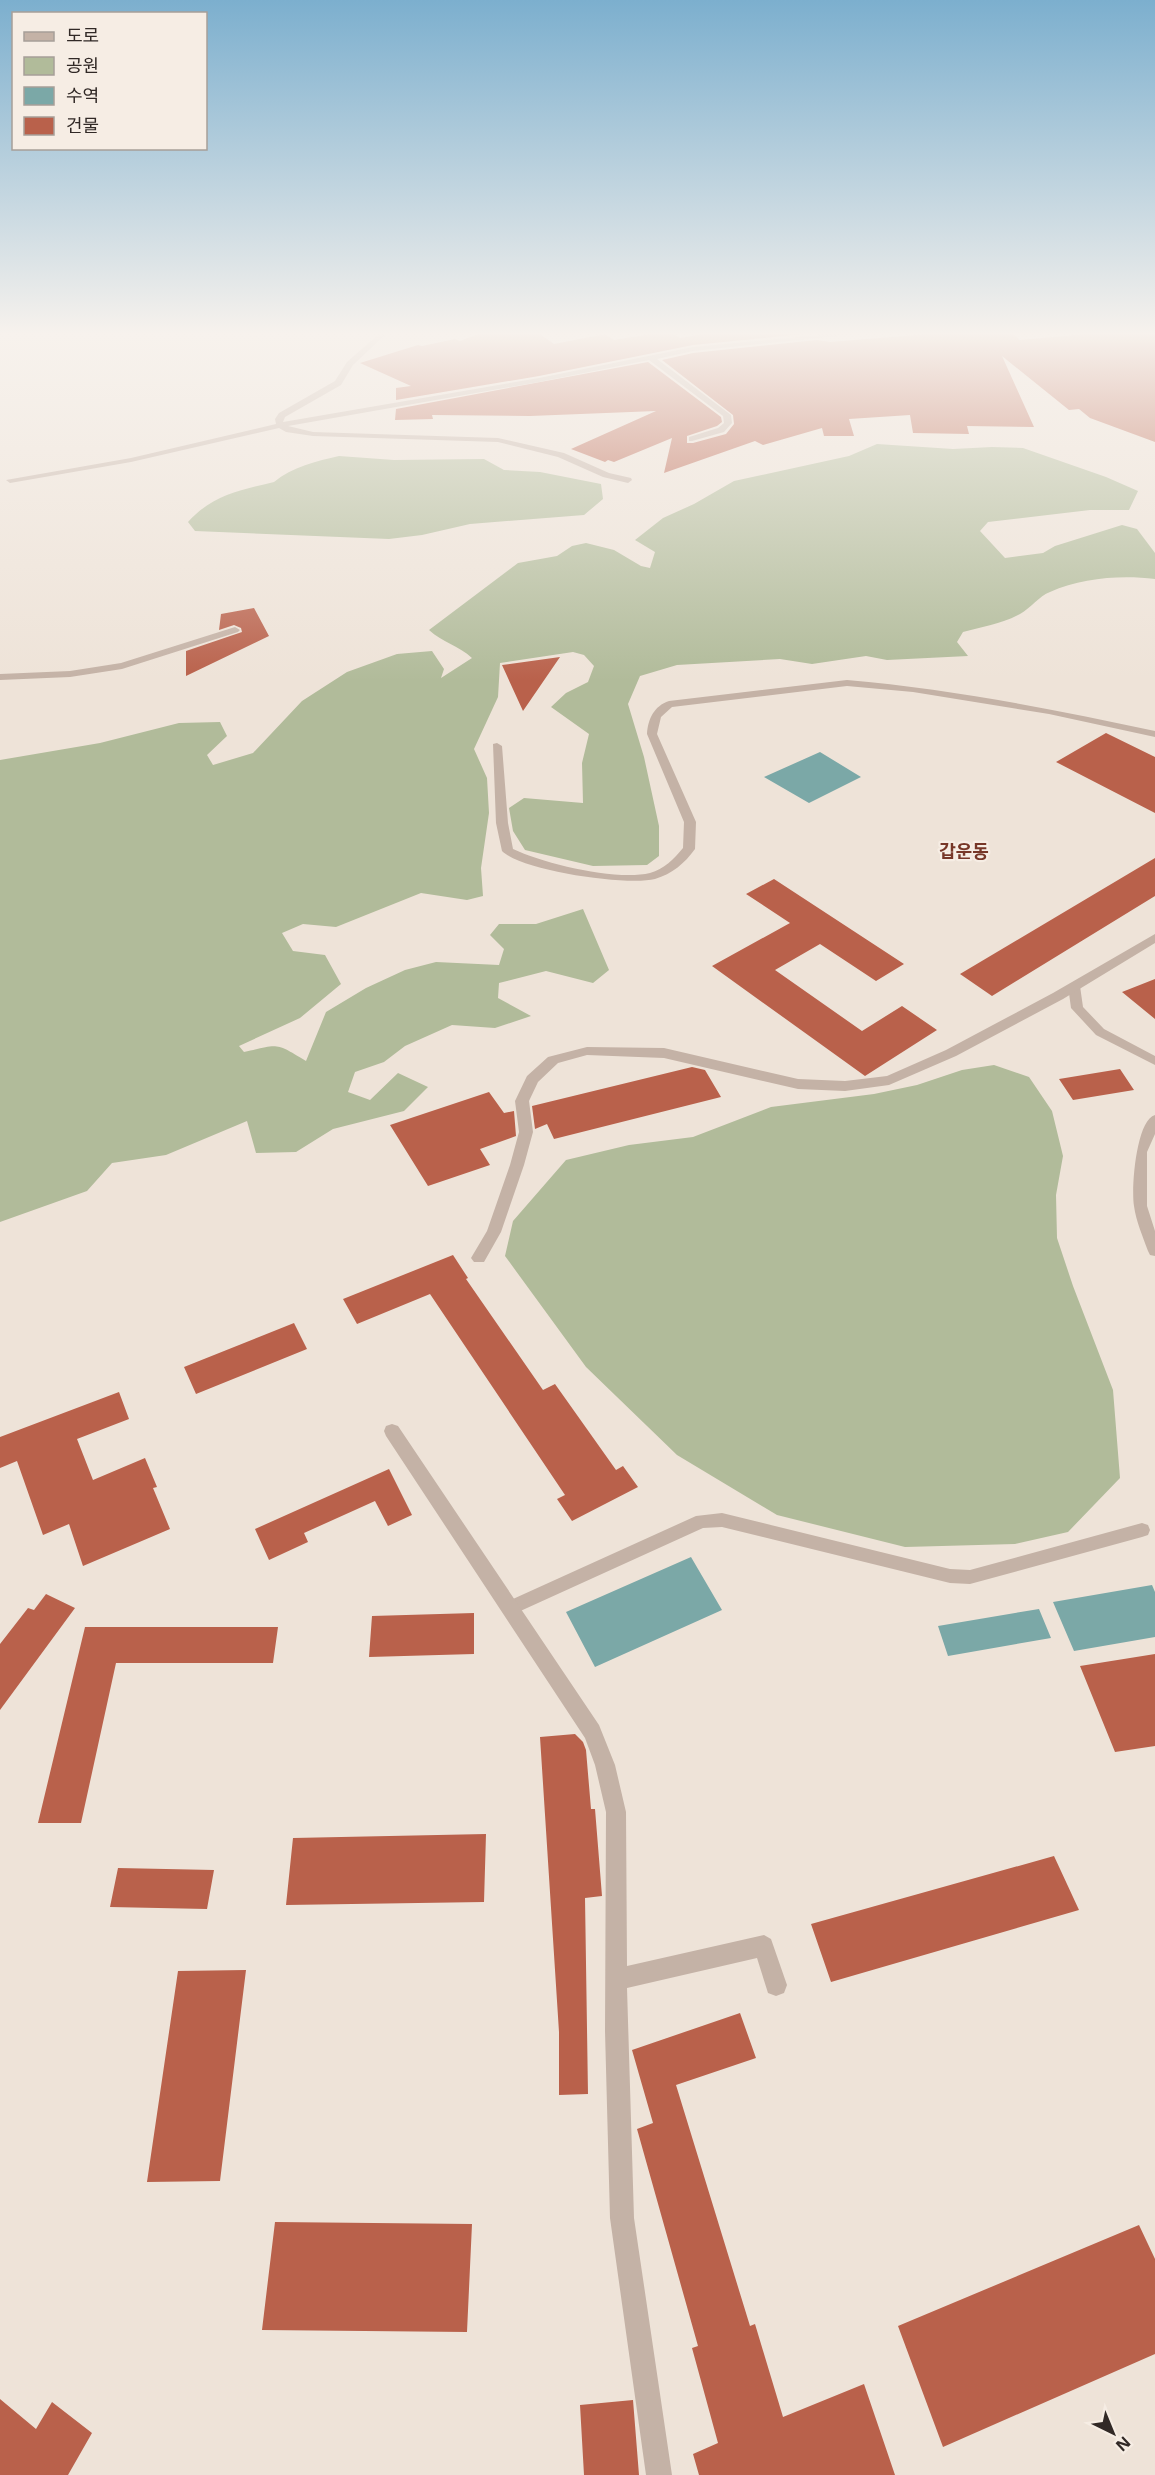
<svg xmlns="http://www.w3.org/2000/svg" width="1155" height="2475" font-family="'Open Sans','Noto Sans KR',sans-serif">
<rect width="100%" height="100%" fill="#eee3d8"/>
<path fill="#b1bb9a" d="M 877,444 L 953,449 L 992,447 L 1023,448 L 1106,477 L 1138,491 L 1129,510 L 1090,510 L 988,522 L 980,531 L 1005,558 L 1043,553 L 1055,546 L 1122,525 L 1137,529 L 1155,553 L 1155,579 C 1120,575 1082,578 1050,592 C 1039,596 1031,608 1020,614 C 1002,624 982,627 963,632 L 957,642 L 968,656 L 887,660 L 866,656 L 812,664 L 780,659 L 677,665 L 640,676 L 628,704 L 644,757 L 659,826 L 659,856 L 647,865 L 593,866 L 525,850 L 513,831 L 509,808 L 524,798 L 583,803 L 582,763 L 589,734 L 551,707 L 566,693 L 588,682 L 594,666 L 584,655 L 573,652 L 500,663 L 498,697 L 474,749 L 487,778 L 489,813 L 481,868 L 483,896 L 467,900 L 421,893 L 336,927 L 303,924 L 282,933 L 293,951 L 325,955 L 341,984 L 300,1018 L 239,1046 L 244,1052 C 279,1044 275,1042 306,1061 L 326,1012 L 366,988 L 405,970 L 436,962 L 499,965 L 504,949 L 490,935 L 499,924 L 536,924 L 583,909 L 609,970 L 593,983 L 546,971 L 499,983 L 498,998 L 531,1016 L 495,1028 L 452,1025 L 405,1046 L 384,1062 L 355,1072 L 348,1092 L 370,1100 L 398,1073 L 428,1087 L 404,1111 L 333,1129 L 296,1152 L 256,1153 L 247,1121 L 166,1155 L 112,1163 L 87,1191 L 0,1222 L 0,760 L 100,743 L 179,723 L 220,722 L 227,736 L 207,755 L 213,765 L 253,753 L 302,701 L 347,672 L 397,654 L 432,651 L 444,669 L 441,678 L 472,658 C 459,646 442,642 429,630 L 518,563 L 557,556 L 572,546 L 586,543 L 614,550 L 641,566 L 650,568 L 655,552 L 635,540 L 663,518 L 694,504 L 734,481 L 849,456 Z
M 339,456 L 394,460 L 484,459 L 504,470 L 540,472 L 601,484 L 603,499 L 584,515 L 470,524 L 422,535 L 389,539 L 195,531 L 188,522 C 212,495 241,490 274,482 C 292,467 317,461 339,456 Z
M 994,1065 L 1029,1077 L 1052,1111 L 1063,1156 L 1056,1195 L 1057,1238 L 1073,1286 L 1113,1390 L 1120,1478 L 1068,1532 L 1015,1544 L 905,1547 L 777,1515 L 677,1455 L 586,1367 L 505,1256 L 513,1221 L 566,1160 L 629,1145 L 693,1137 L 771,1107 L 874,1094 L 917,1085 L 962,1070 Z"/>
<path fill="#7ba8a7" d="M 820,752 L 861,777 L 809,803 L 764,777 Z
M 691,1557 L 722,1610 L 595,1667 L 566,1612 Z
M 1152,1585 L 1155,1592 L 1155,1637 L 1074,1651 L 1053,1602 Z
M 1039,1609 L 1051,1638 L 948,1656 L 938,1626 Z"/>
<path fill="#b9614b" d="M 478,334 L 540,334 L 554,344 L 605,334 L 614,340 L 650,334 L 674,334 L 680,338 L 702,334 L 804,334 L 693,345 L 539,376 L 396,400 L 396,388 L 411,386 L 360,363 L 418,345 L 422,346 L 455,339 L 460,341 Z
M 927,334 L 1013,334 L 1020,340 L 1086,334 L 1155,334 L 1155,442 L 1090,418 L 1079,409 L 1069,410 L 1002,356 L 1034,427 L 967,426 L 969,434 L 913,433 L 910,415 L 849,419 L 854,436 L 824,436 L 822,428 L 763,445 L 755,441 L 664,473 L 672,438 L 614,462 L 608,460 L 605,462 L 571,449 L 656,411 L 530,416 L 432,415 L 433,419 L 395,420 L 396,409 L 648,362 L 721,417 L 722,422 L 717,426 L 687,436 L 687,443 L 693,443 L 726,434 L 734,424 L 733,415 L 662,360 L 693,353 L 817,340 L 830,342 Z
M 254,608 L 269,636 L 186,676 L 186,651 L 242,632 L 241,628 L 234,625 L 219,630 L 221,614 Z
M 560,657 L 523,711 L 502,665 Z
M 1106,733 L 1155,757 L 1155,813 L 1056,762 Z
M 1155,858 L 1155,896 L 992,996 L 960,974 Z
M 774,879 L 904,964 L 876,981 L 820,944 L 775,970 L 862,1031 L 902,1006 L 937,1030 L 865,1076 L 712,966 L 790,923 L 746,894 Z
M 1155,979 L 1155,1019 L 1122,992 Z
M 692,1067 L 705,1070 L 721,1097 L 554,1139 L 547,1124 L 535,1129 L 532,1106 Z
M 1120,1069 L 1134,1090 L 1073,1100 L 1059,1079 Z
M 489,1092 L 504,1113 L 514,1111 L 516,1136 L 480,1149 L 490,1165 L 428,1186 L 390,1125 Z
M 453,1255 L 468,1278 L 466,1279 L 543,1390 L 555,1384 L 616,1470 L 623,1466 L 638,1487 L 572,1521 L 557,1499 L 565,1495 L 430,1294 L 357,1324 L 343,1299 Z
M 294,1323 L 307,1349 L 196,1394 L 184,1367 Z
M 119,1392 L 129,1419 L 77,1439 L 93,1480 L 145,1458 L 157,1487 L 153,1488 L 170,1529 L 83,1566 L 69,1524 L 43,1535 L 17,1461 L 0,1468 L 0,1437 Z
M 389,1469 L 412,1515 L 388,1526 L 375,1501 L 304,1533 L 308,1542 L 269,1560 L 255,1529 Z
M 46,1594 L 75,1608 L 0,1710 L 0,1644 L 28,1608 L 34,1610 Z
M 474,1613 L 474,1654 L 369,1657 L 372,1616 Z
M 85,1627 L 278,1627 L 273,1663 L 116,1663 L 81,1823 L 38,1823 Z
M 1155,1654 L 1155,1746 L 1115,1752 L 1080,1666 Z
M 575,1734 L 583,1742 L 586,1750 L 591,1809 L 595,1809 L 602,1896 L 585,1898 L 588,2094 L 559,2095 L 559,2032 L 540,1737 Z
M 486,1834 L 484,1902 L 286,1905 L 293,1838 Z
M 1054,1856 L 1079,1910 L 831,1982 L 811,1924 Z
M 118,1868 L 214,1870 L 207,1909 L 110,1907 Z
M 246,1970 L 220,2181 L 147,2182 L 178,1971 Z
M 740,2013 L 756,2058 L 676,2085 L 750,2326 L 755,2324 L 783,2417 L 864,2384 L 895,2475 L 699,2475 L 693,2454 L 718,2443 L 692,2348 L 698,2346 L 637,2129 L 653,2123 L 632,2050 Z
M 275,2222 L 472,2224 L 467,2332 L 262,2330 Z
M 1139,2225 L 1155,2259 L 1155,2354 L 943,2447 L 898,2326 Z
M 0,2399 L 36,2429 L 52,2402 L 92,2433 L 68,2475 L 0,2475 Z
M 633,2400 L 639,2475 L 584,2475 L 580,2405 Z"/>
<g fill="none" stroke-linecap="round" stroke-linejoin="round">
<path fill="#c4b2a6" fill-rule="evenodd" d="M 1074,982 L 1080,986 L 1083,1007 L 1104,1029 L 1155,1056 L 1155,1065 L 1096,1035 L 1071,1008 L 1068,986 Z
M 1155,1115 L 1155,1134 L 1147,1152 L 1147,1206 L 1155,1231 L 1155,1256 L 1150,1255 L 1148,1251 C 1143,1237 1136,1221 1134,1206 C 1131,1189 1136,1120 1155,1115 Z
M 722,1513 L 950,1569 L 970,1570 L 1142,1523 L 1148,1525 L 1150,1530 L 1148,1535 L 1142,1537 L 970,1584 L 950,1583 L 722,1527 L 703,1528 L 516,1613 L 510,1616 L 504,1613 L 502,1608 L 504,1603 L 696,1516 Z"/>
<path fill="#c4b2a6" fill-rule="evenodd" d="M 379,334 L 386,334 L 353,365 L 341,385 L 285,417 L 283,422 L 539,378 L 693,347 L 829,334 L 856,334 L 693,351 L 657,359 L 731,415 L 732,423 L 724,432 L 692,441 L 689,441 L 689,437 L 718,428 L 724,423 L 723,416 L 649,360 L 539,382 L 288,426 L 313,432 L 498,438 L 564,453 L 609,473 L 631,478 L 632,480 L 628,483 L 603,477 L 558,457 L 498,442 L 313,436 L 286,432 L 279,428 L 131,462 L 10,483 L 6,480 L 131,458 L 276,424 L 275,419 L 279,413 L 335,381 L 347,362 Z
M 235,627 L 240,630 L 238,632 L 122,669 L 70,677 L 0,680 L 0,674 L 70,671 L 121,663 Z
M 847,680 C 951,689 1053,709 1155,731 L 1155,737 L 1049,714 L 913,692 L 847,686 L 672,707 L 661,717 L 657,734 L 696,822 L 695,849 C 685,863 672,874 655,879 C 627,886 522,871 502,851 L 496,823 L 493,744 L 497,743 L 502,746 L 508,823 L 513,849 C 545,864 616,881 650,873 C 664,869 674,859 683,848 L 684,822 L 647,734 C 648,719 654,706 669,701 Z
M 1155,934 L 1155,943 L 1063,999 L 956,1056 L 889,1085 L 845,1091 L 798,1089 L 664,1058 L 587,1055 L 558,1063 L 538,1082 L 529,1101 L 533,1132 L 524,1165 L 501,1232 L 484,1262 L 474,1262 L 471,1258 L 487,1231 L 510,1165 L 519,1132 L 515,1101 L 527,1076 L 548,1057 L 587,1047 L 664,1048 L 798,1079 L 845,1081 L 887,1076 L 946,1050 L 1053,993 Z
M 392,1424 L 398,1426 L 599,1725 L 615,1765 L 626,1812 L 627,1966 L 764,1935 L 771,1939 L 787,1985 L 784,1993 L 776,1996 L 768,1993 L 757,1958 L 627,1988 L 634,2218 L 672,2475 L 646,2475 L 610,2218 L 605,2031 L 606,1812 L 595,1765 L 585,1738 L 386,1436 L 384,1431 L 386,1426 Z"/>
</g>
<linearGradient id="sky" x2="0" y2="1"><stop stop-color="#7cafce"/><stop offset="0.49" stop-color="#f7f2ed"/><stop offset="1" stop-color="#f7f2ed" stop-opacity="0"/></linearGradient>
<rect width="1155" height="681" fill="url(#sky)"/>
<g text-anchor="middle" stroke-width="4.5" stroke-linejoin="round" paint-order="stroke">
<g font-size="18" font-weight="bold" fill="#773728" stroke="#f6ede4">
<text x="964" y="858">갑운동</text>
</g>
</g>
<rect x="12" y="12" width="195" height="138" fill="#f6ede4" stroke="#a79f98" stroke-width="1.5"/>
<rect x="24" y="32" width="30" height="9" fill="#c4b2a6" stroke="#a79f98" stroke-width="1.5"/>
<text x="66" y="42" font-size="18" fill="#312926">도로</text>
<rect x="24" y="57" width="30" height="18" fill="#b1bb9a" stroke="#a79f98" stroke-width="1.5"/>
<text x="66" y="72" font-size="18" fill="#312926">공원</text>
<rect x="24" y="87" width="30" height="18" fill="#7ba8a7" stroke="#a79f98" stroke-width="1.5"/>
<text x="66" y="102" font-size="18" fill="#312926">수역</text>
<rect x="24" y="117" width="30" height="18" fill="#b9614b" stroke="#a79f98" stroke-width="1.5"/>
<text x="66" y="132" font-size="18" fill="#312926">건물</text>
<g transform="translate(1113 2433) rotate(137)" stroke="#f6ede4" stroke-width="4.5" paint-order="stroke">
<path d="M0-4.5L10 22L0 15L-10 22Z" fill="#312926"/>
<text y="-9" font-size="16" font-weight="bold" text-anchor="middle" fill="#312926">N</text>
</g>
</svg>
